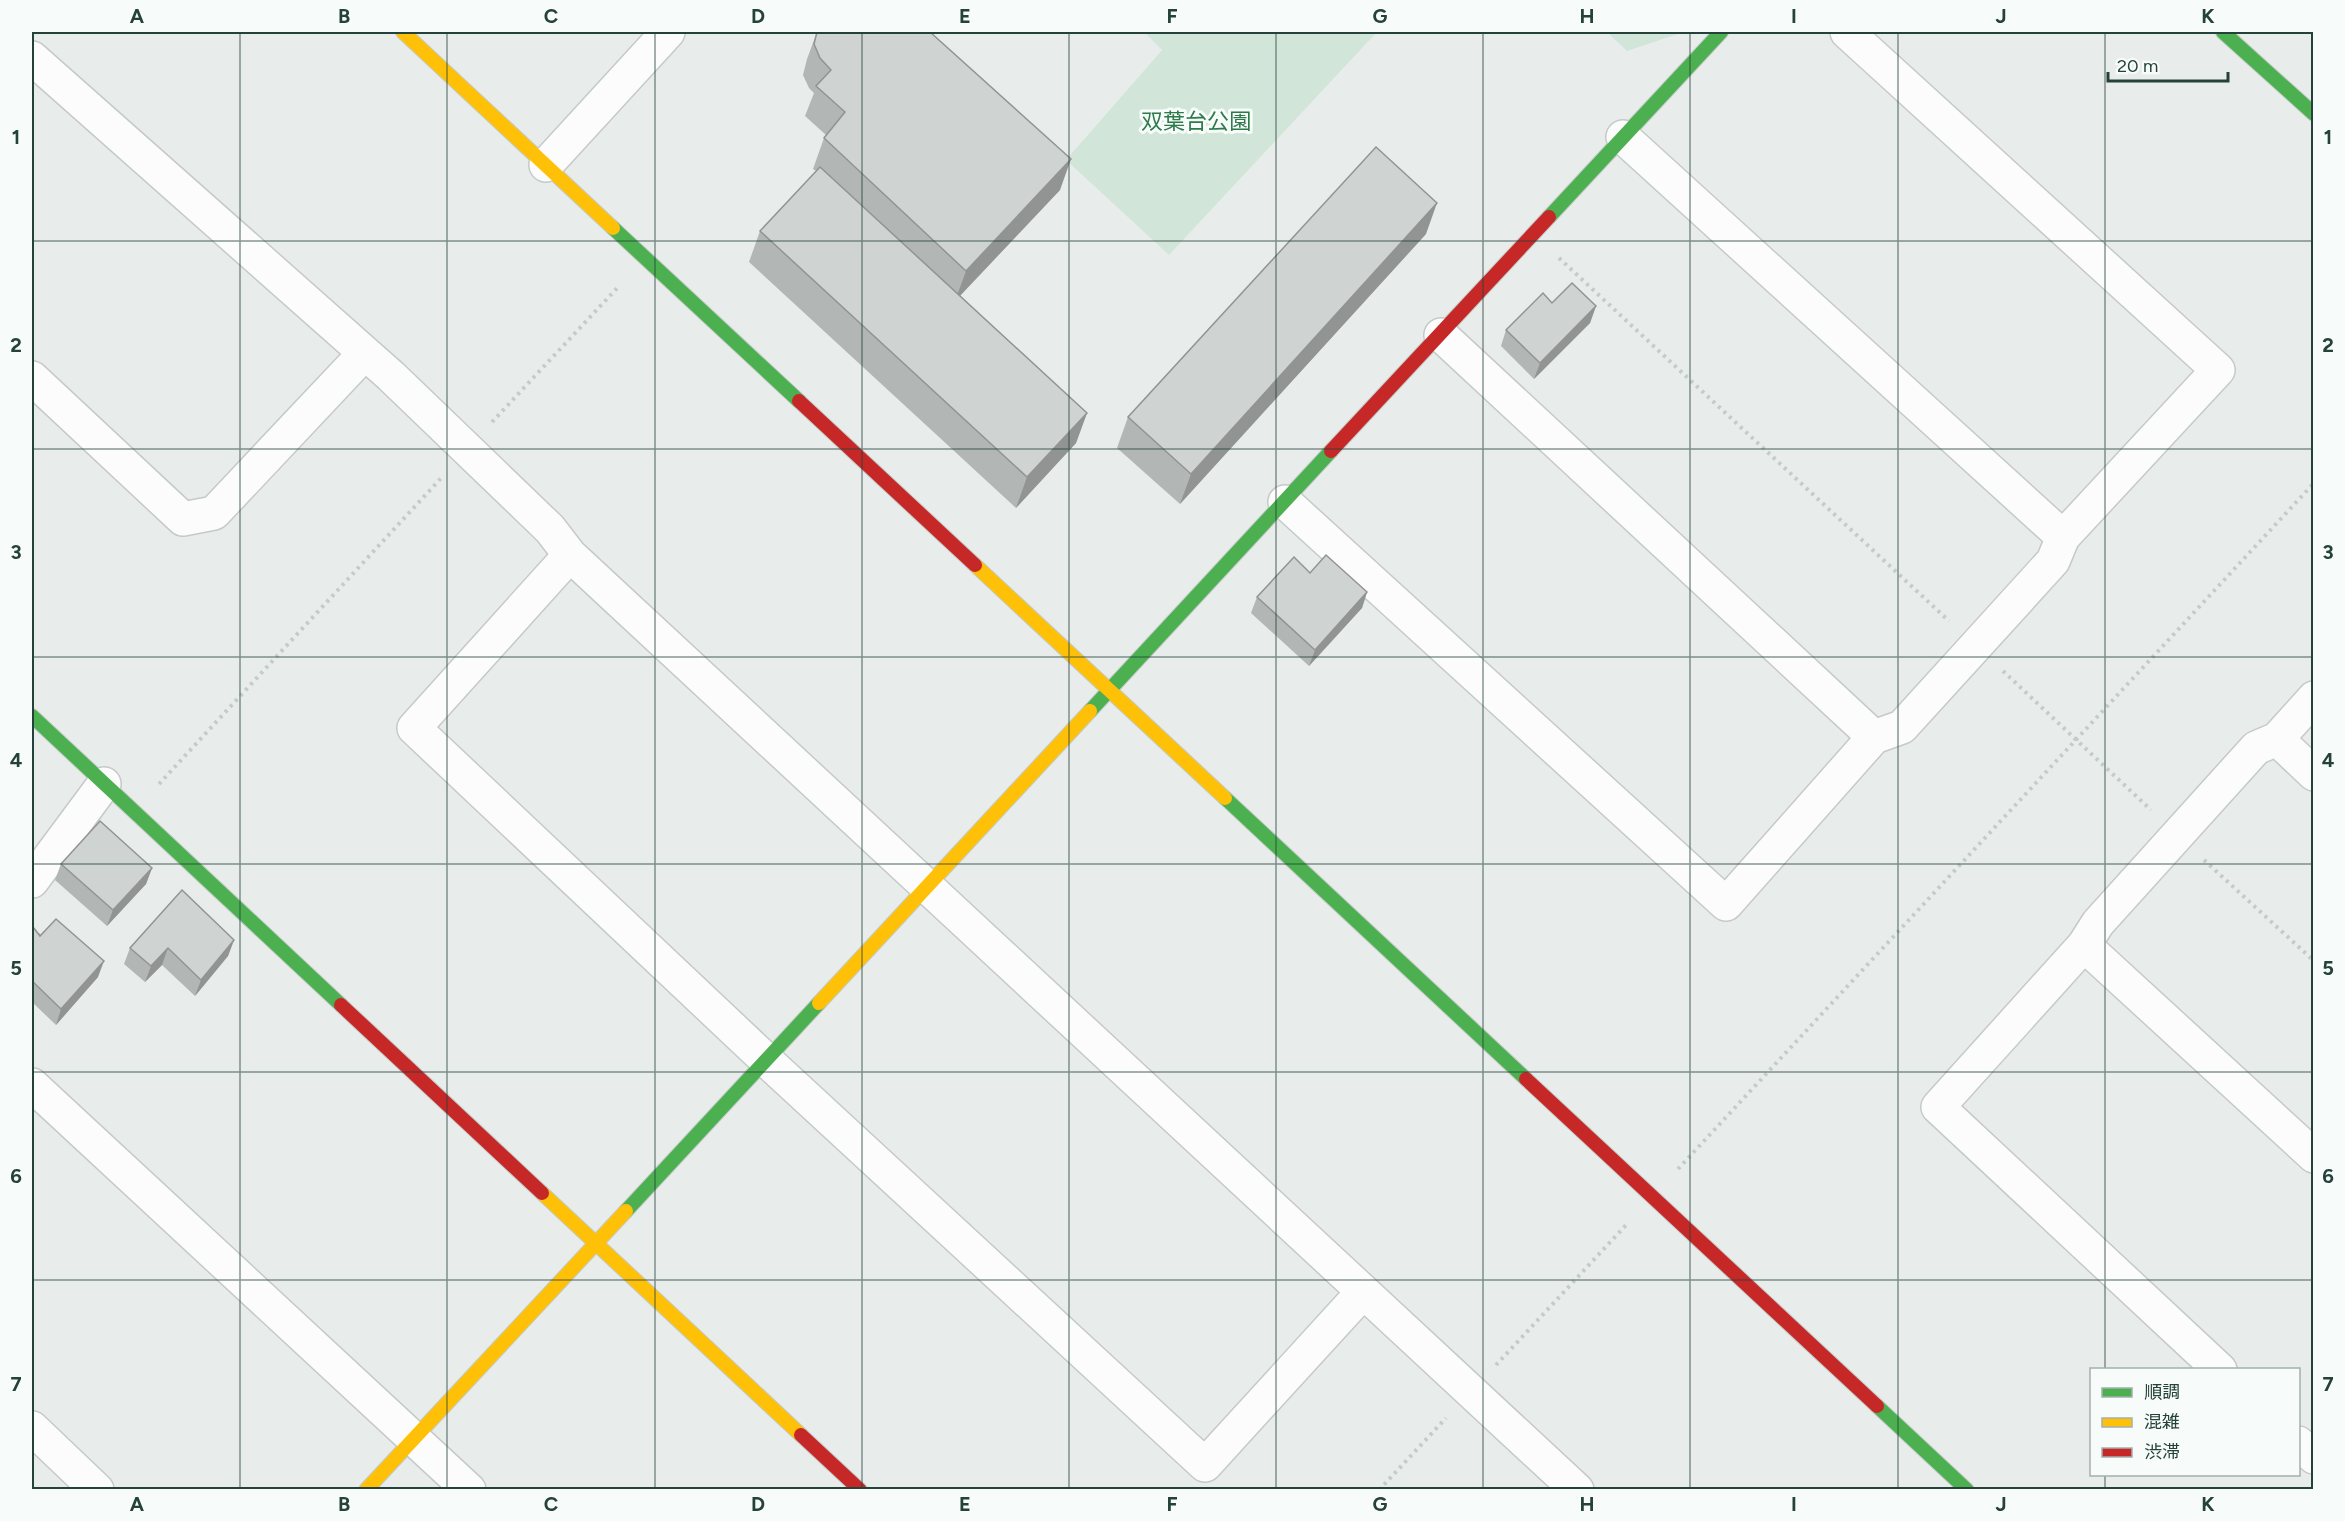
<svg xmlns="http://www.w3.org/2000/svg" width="2345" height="1521" font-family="Figtree,'Noto Sans JP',sans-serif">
<rect width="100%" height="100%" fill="#e8edeb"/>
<path fill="#d1e6d8" d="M 1144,32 L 1377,32 L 1169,255 L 1066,160 L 1162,50 Z
M 1607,32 L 1684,32 L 1627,51 Z"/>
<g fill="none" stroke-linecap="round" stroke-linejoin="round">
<g stroke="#c5cac8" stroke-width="36">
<path id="street" d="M 32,58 L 391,376 L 550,529 L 570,555 L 1577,1490
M 1623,137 L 2063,537 L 2218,370 L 1847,32
M 546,165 L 668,32
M 32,378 L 183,519 L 214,513 L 363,355
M 1285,502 L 1726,904 L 1874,737 L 1441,335
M 570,555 L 414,728 L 765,1059 L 1205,1465 L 1363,1292
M 2314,698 L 2277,739 L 2314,774
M 1874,737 L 1902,727 L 2053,561 L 2063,537
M 32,881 L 104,784
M 2084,945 L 2098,923 L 2256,748 L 2277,739
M 32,1085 L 469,1490
M 2220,1370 L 1938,1107 L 2084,945 L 2314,1156
M 32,1428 L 97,1490
M 2298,1443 L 2314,1457"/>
</g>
<g stroke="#c3cbc8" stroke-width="16">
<path id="fast" d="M 2223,32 L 2314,114
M 1549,217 L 1721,32
M 613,228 L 799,401
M 1090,711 L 1331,451
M 32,716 L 341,1005
M 1225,798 L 1526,1079
M 626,1211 L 819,1003
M 1877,1406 L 1967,1490"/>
</g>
<g stroke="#c3cbc8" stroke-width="16">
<path id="slow" d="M 403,32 L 613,228
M 975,565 L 1225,798
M 819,1003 L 1090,711
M 542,1193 L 801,1435
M 366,1490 L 626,1211"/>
</g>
<g stroke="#c3cbc8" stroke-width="16">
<path id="jam" d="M 799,401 L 975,565
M 1331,451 L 1549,217
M 341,1005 L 542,1193
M 1526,1079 L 1877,1406
M 801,1435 L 860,1490"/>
</g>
<path stroke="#c3ccca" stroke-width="4" stroke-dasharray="3 4.5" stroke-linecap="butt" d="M 1559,258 L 1949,621
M 492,422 L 620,285
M 2003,671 L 2151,810
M 159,784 L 443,476
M 2204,860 L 2314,961
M 1678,1169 L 2314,483
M 1496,1365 L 1628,1223
M 1379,1490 L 1446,1418"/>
<use href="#street" stroke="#fcfcfc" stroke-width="33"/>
<use href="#fast" stroke="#4caf50" stroke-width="14"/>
<use href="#slow" stroke="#ffc107" stroke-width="14"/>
<use href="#jam" stroke="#c62828" stroke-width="14"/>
</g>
<path fill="#b2b6b5" d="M 817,32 L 930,32 L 1060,190 L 960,296 L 1087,413 L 1076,443 L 1016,508 L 749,262 L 760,231 L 816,171 L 813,169 L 824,138 L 826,135 L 805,116 L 814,93 L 809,88 L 803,75 L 807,59 Z
M 1426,234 L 1180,504 L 1117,448 L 1128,417 Z
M 1552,303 L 1596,306 L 1590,323 L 1534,379 L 1501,346 L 1506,330 Z
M 1310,573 L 1367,592 L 1362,608 L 1309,666 L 1251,613 L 1257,597 Z
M 61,864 L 152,868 L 146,884 L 107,926 L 55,880 Z
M 32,928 L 98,977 L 56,1025 L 32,1002 Z
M 234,940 L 228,956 L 195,996 L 162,965 L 145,982 L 124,964 L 130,948 Z"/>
<path fill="#919493" d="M 1071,159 L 1060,190 L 955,301 L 966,271 Z
M 1437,203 L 1426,234 L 1180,504 L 1191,474 Z
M 1596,306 L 1590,323 L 1534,379 L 1540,363 Z
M 1087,413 L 1076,443 L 1016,508 L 1027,477 Z
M 1367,592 L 1362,608 L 1309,666 L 1315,650 Z
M 152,868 L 146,884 L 107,926 L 113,910 Z
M 234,940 L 228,956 L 195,996 L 201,980 Z
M 168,948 L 162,965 L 145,982 L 151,966 Z
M 104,961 L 98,977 L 56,1025 L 61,1009 Z"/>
<path fill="#cfd4d2" stroke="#919493" stroke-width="1.5" d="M 817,32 L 930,32 L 1071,159 L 966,271 L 824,138 L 845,112 L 816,86 L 831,70 L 820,58 L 814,44 Z
M 1376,147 L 1437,203 L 1191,474 L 1128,417 Z
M 820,167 L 1087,413 L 1027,477 L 760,231 Z
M 1572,283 L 1596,306 L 1540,363 L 1506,330 L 1543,293 L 1552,303 Z
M 1326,555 L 1367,592 L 1315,650 L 1257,597 L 1294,557 L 1310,573 Z
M 100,821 L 152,868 L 113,910 L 61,864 Z
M 182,890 L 234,940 L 201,980 L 168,948 L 151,966 L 130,948 Z
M 56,919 L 104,961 L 61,1009 L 32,981 L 32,928 L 33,927 L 40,936 Z"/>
<path fill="none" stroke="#24423a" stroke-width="1.5" stroke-opacity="0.55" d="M 240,32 L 240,1490M 447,32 L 447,1490M 655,32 L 655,1490M 862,32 L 862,1490M 1069,32 L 1069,1490M 1276,32 L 1276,1490M 1483,32 L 1483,1490M 1690,32 L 1690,1490M 1898,32 L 1898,1490M 2105,32 L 2105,1370M 32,241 L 2314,241M 32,449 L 2314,449M 32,657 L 2314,657M 32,864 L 2314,864M 32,1072 L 2314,1072M 32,1280 L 2314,1280M 2105,1474 L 2105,1490"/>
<g text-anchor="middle" stroke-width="6" stroke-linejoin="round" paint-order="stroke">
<g font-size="22" fill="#2d7a4b" stroke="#f7fbf9">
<text x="1196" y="129">双葉台公園</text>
</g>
</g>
<rect width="2345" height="1521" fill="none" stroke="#f7fbf9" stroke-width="66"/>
<rect x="2090" y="1368" width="210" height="108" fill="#f7fbf9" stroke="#a3b1ad" stroke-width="1.5"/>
<rect x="2102" y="1388" width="30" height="9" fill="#4caf50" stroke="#a3b1ad" stroke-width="1.5"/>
<text x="2144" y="1398" font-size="18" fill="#24423a">順調</text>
<rect x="2102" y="1418" width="30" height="9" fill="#ffc107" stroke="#a3b1ad" stroke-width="1.5"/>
<text x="2144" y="1428" font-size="18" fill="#24423a">混雑</text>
<rect x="2102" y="1448" width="30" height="9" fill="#c62828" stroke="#a3b1ad" stroke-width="1.5"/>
<text x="2144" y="1458" font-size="18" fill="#24423a">渋滞</text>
<path d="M2108 72v9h120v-9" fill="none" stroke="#24423a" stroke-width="3"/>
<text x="2117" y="72" font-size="18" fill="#24423a" stroke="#f7fbf9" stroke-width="4.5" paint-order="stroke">20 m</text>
<rect x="33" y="33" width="2279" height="1455" fill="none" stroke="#24423a" stroke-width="2"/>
<g font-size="20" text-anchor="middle" font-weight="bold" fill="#24423a">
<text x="137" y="23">A</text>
<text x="344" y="23">B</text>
<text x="551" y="23">C</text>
<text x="758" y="23">D</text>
<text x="965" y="23">E</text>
<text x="1172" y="23">F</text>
<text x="1380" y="23">G</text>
<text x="1587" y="23">H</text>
<text x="1794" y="23">I</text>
<text x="2001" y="23">J</text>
<text x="2208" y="23">K</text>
<text x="16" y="144">1</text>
<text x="2328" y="144">1</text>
<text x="16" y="352">2</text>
<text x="2328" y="352">2</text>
<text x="16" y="559">3</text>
<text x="2328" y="559">3</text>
<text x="16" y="767">4</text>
<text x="2328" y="767">4</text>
<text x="16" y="975">5</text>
<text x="2328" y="975">5</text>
<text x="16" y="1183">6</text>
<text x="2328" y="1183">6</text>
<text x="16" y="1391">7</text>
<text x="2328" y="1391">7</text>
<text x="137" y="1511">A</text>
<text x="344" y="1511">B</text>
<text x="551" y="1511">C</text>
<text x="758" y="1511">D</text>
<text x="965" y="1511">E</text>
<text x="1172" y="1511">F</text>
<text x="1380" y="1511">G</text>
<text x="1587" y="1511">H</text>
<text x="1794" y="1511">I</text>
<text x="2001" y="1511">J</text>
<text x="2208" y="1511">K</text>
</g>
</svg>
